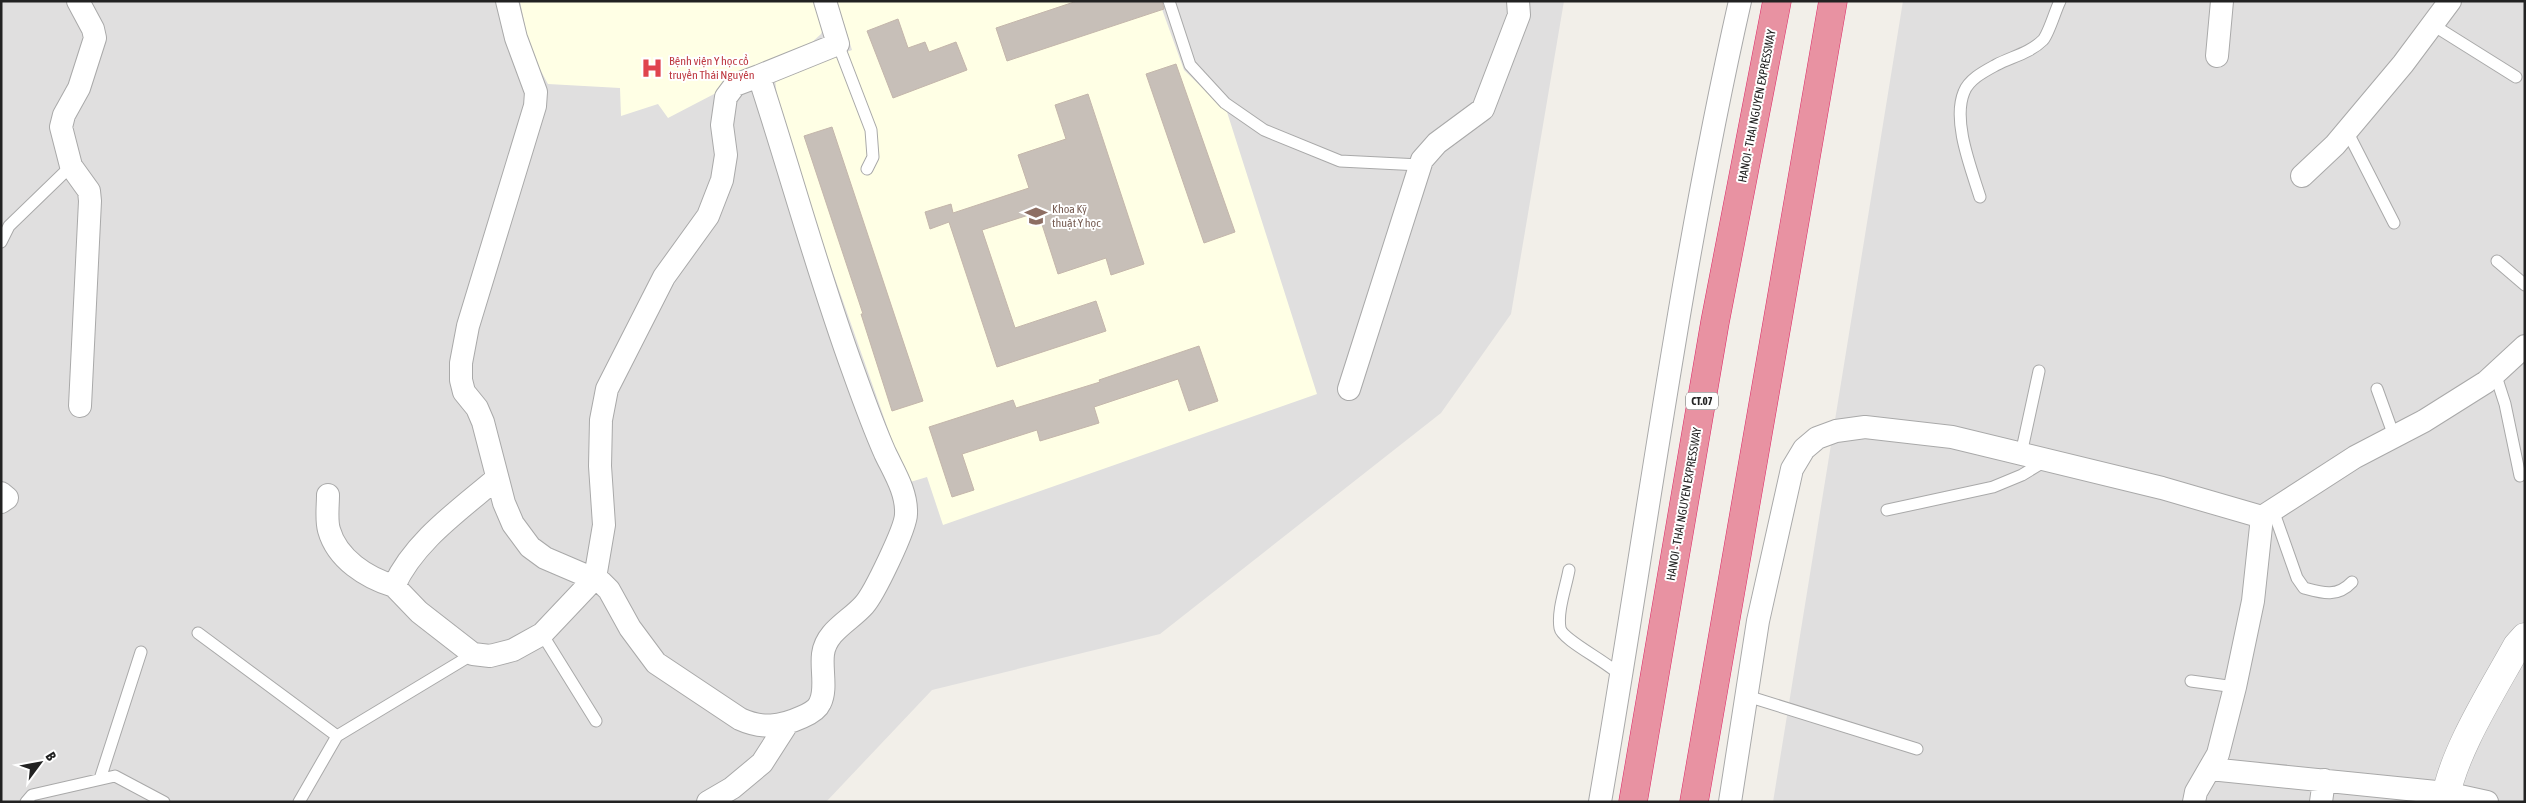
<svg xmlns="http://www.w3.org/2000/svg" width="2526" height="803" font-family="'Asap Condensed',sans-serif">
<rect width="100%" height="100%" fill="#f2efe9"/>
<path fill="#e0dfdf" d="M 1,1 L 1564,1 L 1511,314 L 1441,413 L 1160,634 L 932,690 L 826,802 L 1,802 Z
M 1903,1 L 2525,1 L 2525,802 L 1773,802 Z"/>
<path fill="#ffffe5" d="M 520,1 L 817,1 L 825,24 L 821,34 L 810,44 L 668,118 L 658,104 L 621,116 L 620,88 L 548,84 L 530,51 Z
M 837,1 L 1159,1 L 1184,70 L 1227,112 L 1317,394 L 943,525 L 927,477 L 907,483 L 780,122 L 775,79 L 852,50 Z"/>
<path fill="#c7bfb8" stroke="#c4b6ab" d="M 1077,1 L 1162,1 L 1164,9 L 1007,61 L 996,28 Z
M 898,19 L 908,48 L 925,42 L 929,52 L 956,42 L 967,70 L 893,98 L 867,31 Z
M 1176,64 L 1235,232 L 1204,243 L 1146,74 Z
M 1088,94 L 1144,264 L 1111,275 L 1106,258 L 1058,274 L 1038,212 L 982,230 L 1015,328 L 1096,301 L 1106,331 L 997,367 L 949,222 L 930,229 L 925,212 L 951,204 L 953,213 L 1029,188 L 1018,155 L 1066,139 L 1055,105 Z
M 832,127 L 923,401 L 892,411 L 861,314 L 863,314 L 804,136 Z
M 1199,346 L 1218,401 L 1189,411 L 1178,379 L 1094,407 L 1099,423 L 1040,441 L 1037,430 L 962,454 L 974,490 L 952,497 L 929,427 L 1013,400 L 1016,408 L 1100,382 L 1099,380 Z"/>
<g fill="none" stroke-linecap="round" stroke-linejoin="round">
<g stroke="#a9a9a9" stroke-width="13">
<path id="service" d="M 1169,1 L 1190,65 L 1225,103 L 1264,130 L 1340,161 L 1420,165
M 2433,25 L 2516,77
M 838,44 L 871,130 L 873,157 L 867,169
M 2347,131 L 2394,223
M 1980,197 C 1971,168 1952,121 1964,92 C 1969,79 1985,71 1996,65 C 2011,57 2030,53 2043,40 C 2049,33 2055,11 2060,1
M 1,242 L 9,226 L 71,166
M 2497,261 L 2525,285
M 2495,373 L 2505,404 L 2520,476
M 2377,389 L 2394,436
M 2021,454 L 2039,371
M 1887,510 L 1993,487 L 2022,475 L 2045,461
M 2273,510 L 2297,578 L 2304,588 C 2322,593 2337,598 2352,582
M 1569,570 C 1566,587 1557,611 1560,628 C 1562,640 1608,662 1621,676
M 198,633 L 337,736
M 542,634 L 596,721
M 2191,681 L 2235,687
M 1747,696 L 1917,749
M 100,779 L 141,652
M 26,802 L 32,795 L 115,776 L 164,802
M 299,802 L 337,736 L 473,654"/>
</g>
<g stroke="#a9a9a9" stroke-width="24">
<path id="minor" d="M 78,1 L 93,29 L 95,38 L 79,88 L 64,115 L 61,127 L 71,166 L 89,191 L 90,201 L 80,406
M 507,1 L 516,38 L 536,92 L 535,106 L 468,326 L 461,363 L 461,380 L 464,392 L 477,408 L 483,422 L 504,503 L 513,524 L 530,547 L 545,558 L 601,582 L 609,590 L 630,628 L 656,663 L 740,719 C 762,729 780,727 802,717 C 809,714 817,710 820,703 C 827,689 821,670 823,654 C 826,631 850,621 864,605 C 874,594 906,528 906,514 C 907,492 894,472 885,453 C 873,426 863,398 853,370 C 818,274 791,174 759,76 L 838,44 L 825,1
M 2217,56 L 2222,1
M 2302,176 L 2335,145 L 2403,64 L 2450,1
M 1349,389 L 1422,160 L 1437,143 L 1483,109 L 1519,15 L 1518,1
M 497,478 C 461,509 414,541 394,586 L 419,612 L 473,654 L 490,656 L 513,650 L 542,634 L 595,578 L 604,525 L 600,466 L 601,420 L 607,389 L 664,277 L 708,216 L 722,180 L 726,155 L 722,125 L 726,97 L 735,85 L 759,76
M 1,493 L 7,498 L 1,502
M 328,495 C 328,506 326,520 329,530 C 337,559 367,578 394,586
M 2210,769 L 2446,793 L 2487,802
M 708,802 L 732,788 L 762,763 L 787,724
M 1600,802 C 1646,535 1680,266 1740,1
M 1730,802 L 1758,621 L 1792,469 L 1804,449 L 1817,438 L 1836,431 L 1865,427 L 1952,437 L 2162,488 L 2262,517
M 2194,802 L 2196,792 L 2218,754 L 2235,687 L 2253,601 L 2262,517 L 2355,457 L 2424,421 L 2486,382 L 2525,346
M 2321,802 L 2324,780"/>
</g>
<g stroke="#a9a9a9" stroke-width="29">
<path id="tertiary" d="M 2445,802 C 2451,755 2494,688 2517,646 L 2525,637"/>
</g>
<g stroke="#dc2a67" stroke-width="29">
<path id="motorway" d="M 1633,802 L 1715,322 L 1777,1
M 1694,802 L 1833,1"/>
</g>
<use href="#service" stroke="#fff" stroke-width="11"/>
<use href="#minor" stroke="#fff" stroke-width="22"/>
<use href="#tertiary" stroke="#fff" stroke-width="28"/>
<use href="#motorway" stroke="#e892a2" stroke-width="28"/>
</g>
<defs>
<g id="hospital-bare" transform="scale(1.725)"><path d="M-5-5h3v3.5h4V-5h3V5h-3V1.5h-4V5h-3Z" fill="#e0444e" stroke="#fff" stroke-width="2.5" paint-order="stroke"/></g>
<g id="university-bare" transform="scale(1.725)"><path d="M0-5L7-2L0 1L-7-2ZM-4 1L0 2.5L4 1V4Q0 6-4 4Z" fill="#8d6e63" stroke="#fff" stroke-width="2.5" paint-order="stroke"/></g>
</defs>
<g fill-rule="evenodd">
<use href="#hospital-bare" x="652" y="68"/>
<use href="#university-bare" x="1036" y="216"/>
</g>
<g text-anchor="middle" stroke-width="4" stroke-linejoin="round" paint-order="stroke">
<rect fill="#fff" stroke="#646464" stroke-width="1" x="1686" y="392.5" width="32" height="17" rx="4"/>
<g font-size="11" font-weight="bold" fill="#222">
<text x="1702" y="405">CT.07</text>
</g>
<g font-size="12" fill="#be3a42" stroke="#fff" text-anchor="start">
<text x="669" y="65">Bệnh viện Y học cổ<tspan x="669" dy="14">truyền Thái Nguyên</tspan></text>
</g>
<g font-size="12" fill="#222" stroke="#fff">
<text transform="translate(1757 106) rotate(-79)" y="4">HANOI - THAI NGUYEN EXPRESSWAY</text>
<text transform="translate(1684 504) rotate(-80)" y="4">HANOI - THAI NGUYEN EXPRESSWAY</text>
</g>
<g font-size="12" fill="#785e54" stroke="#fff" text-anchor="start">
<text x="1052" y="213">Khoa Kỹ<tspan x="1052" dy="14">thuật Y học</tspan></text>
</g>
</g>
<rect width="2526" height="803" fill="none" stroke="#222222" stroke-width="5"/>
<g transform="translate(40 763) rotate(58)" stroke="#ffffff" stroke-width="4" paint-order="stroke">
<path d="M0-4L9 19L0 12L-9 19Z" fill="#222222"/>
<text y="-8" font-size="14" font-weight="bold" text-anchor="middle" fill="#222222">B</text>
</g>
</svg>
